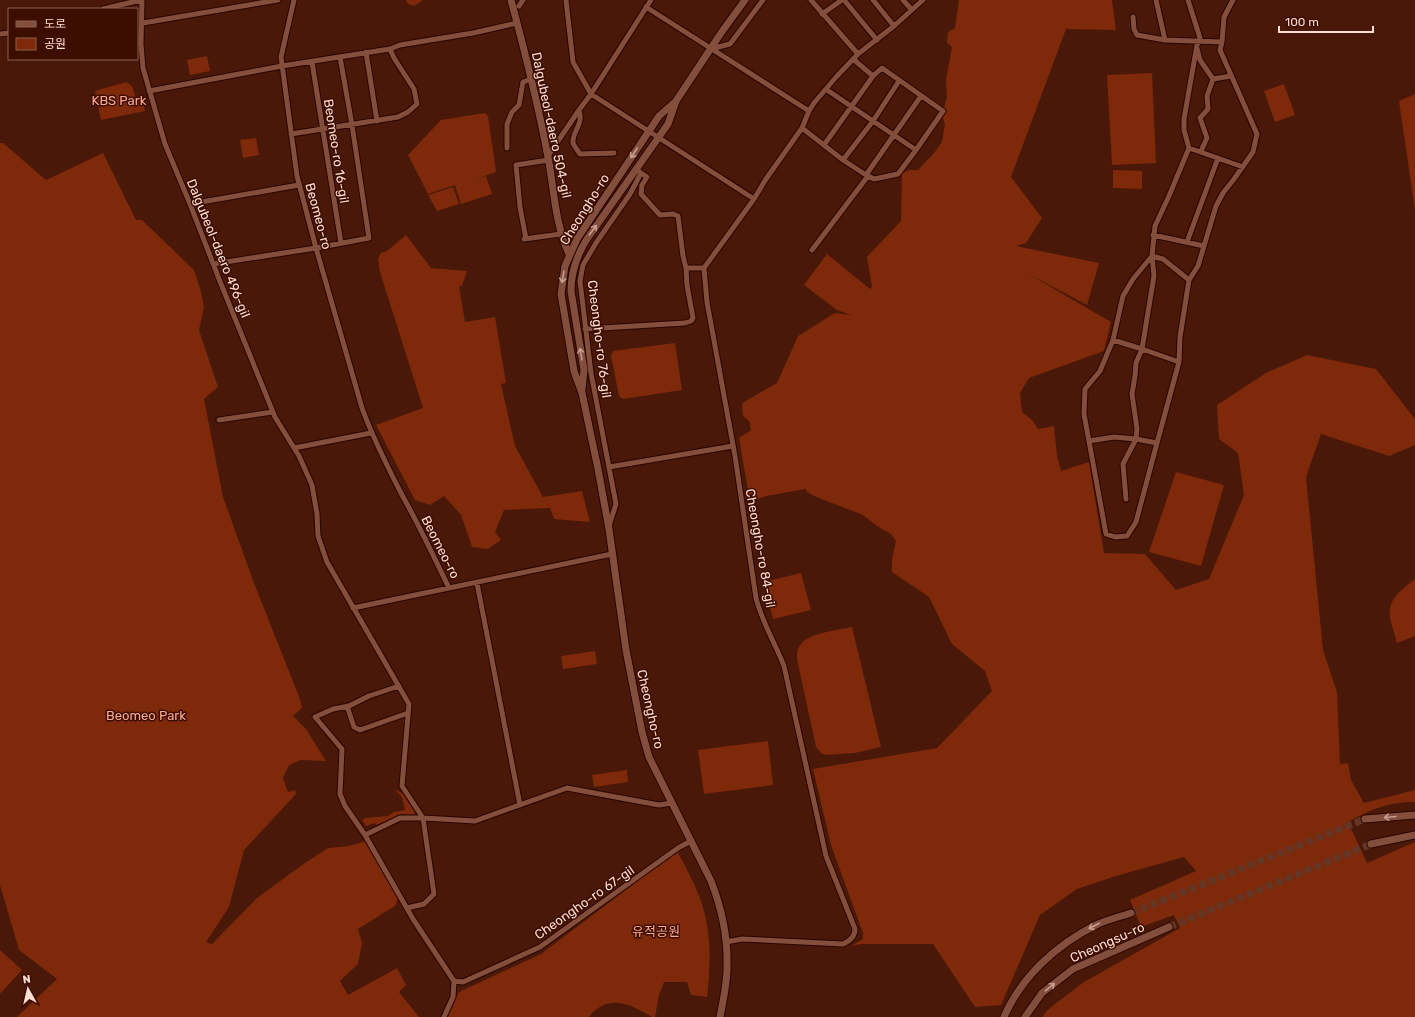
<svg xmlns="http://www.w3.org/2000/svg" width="1415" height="1017" font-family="Rubik,'Noto Sans KR',sans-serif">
<rect width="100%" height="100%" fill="#491808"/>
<path fill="#7d290a" d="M 406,0 L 423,0 L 414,6 L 408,4 Z
M 959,0 L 1112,0 L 1116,30 L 1066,29 L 1011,177 L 1042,218 L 1026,243 L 1016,246 L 1099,263 L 1087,305 L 1027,273 L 1111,322 L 1104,351 L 1029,378 L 1020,393 L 1022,412 L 1033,421 L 1038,429 L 1054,426 L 1057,456 L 1061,471 L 1089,462 L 1104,553 L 1145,554 L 1176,590 L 1209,579 L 1244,495 L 1238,453 L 1219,439 L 1217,405 L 1266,373 L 1307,355 L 1376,369 L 1415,419 L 1415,445 L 1389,456 L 1321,434 L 1306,477 L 1323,650 L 1337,692 L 1340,764 L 1348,763 L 1351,780 L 1364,803 L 1415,790 L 1415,802 C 1387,802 1372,809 1348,822 L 1367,863 L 1415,842 L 1415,1017 L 1043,1017 L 1044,1014 L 1051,1007 L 1084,982 L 1180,928 L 1174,915 L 1141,927 L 1130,900 L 1196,871 L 1184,857 L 1116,876 L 1077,889 L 1040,915 L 1001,1005 L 975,1007 L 933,944 L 862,944 L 851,946 L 863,939 L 863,933 L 831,845 L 813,769 L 937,748 L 992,691 L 985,671 L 952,644 L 929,597 L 892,572 L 892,559 L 896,541 L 891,534 L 877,526 L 863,515 L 814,496 L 807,492 L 806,489 L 766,496 L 750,502 L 739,438 L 751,430 L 749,421 L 743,416 L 742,403 L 777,383 L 798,336 L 835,313 L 851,315 L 837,310 L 804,285 L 827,254 L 870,289 L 872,287 L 867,257 L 901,221 L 902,173 L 909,170 L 918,170 L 934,153 L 942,142 L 945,124 L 942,116 L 947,97 L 946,80 L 952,47 L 947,43 L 948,32 L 955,28 Z
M 207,56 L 210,71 L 190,75 L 187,60 Z
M 1152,73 L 1156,163 L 1112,165 L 1107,75 Z
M 126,82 L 132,86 L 136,99 L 142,98 L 145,111 L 101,120 L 95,91 Z
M 1284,84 L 1295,115 L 1275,122 L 1264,91 Z
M 1415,94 L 1415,210 L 1399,101 Z
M 485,113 L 488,116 L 496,172 L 473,180 L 486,176 L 492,194 L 461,204 L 455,185 L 428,194 L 408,155 L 441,120 Z
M 256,138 L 259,155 L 243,158 L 240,140 Z
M 0,143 L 3,143 L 46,180 L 103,153 L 136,220 L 142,220 L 194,270 L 200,288 L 204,307 L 199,330 L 218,387 L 204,399 L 223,497 L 254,583 L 300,699 L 302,708 L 293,716 L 306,729 L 326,761 L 301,760 L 289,765 L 283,778 L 288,792 L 295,790 L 296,794 L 244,850 L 229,907 L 206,942 L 212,944 L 257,898 L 302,865 L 328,848 L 349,846 L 366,841 L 398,899 L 395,906 L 358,929 L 362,943 L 358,964 L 340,981 L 348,995 L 397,968 L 406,985 L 399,992 L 419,1017 L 17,1017 L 57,979 L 19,950 L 0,885 Z
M 1113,170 L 1142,171 L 1142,189 L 1113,188 Z
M 453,187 L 459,204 L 437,211 L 428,195 Z
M 406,235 L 431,268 L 467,271 L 462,286 L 459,286 L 465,322 L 495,317 L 506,383 L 501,384 L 515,446 L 543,497 L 582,491 L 590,522 L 554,519 L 550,508 L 504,510 L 495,532 L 501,540 L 488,549 L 472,547 L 461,515 L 444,496 L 430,505 L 415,500 L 376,425 L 423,408 L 380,272 L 378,259 L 381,253 L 387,251 Z
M 675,343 L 682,390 L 623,399 L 619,396 L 611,356 L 613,351 Z
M 1176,472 L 1224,485 L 1201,566 L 1149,552 Z
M 801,573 L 811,610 L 773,619 L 764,582 Z
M 1415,579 L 1415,636 L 1397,643 C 1395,635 1388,618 1390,610 C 1391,596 1405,587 1415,579 Z
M 852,627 L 881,747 L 855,753 L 826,755 L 821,753 L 816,747 L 797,659 C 797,653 797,648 801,644 C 809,633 839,630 852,627 Z
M 595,651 L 597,664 L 563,669 L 561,656 Z
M 768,741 L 773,785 L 704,794 L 698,750 Z
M 627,770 L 628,782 L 594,787 L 592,775 Z
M 394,789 C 405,793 415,803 415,815 L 401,814 L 377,825 L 374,823 L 366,826 L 362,820 L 365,818 L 388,816 L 394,812 L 405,810 L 402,797 Z
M 677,851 C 685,866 693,880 699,896 C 712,929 711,962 707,997 L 691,995 L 687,982 L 664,982 L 659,995 L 655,1017 L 652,1017 C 630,1004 608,993 589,1017 L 446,1017 L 459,992 L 541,954 Z
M 0,950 L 22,970 L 0,994 Z"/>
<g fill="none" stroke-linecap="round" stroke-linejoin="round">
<path stroke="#643626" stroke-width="7" stroke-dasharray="7 3.5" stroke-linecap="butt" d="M 1131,913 L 1365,819
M 1169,927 L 1371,844"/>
<g stroke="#280500" stroke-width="7">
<path id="street" d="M 142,0 L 141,44 L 143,68 L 165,144 L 190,204 L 221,284 L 275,417 L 299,456 L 312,485 L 317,514 L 318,536 L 327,562 L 409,704 L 402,786 L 423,818 L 434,894 L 424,904 L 407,908
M 294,0 L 281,57 L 297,176 L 316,248 L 362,408 C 373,438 387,466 402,495 C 419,525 434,557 449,588 L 612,554
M 566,0 L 573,62 L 591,94 L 754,199
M 811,0 L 858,54
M 844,0 L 877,40
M 873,0 L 894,26
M 903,0 L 912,10
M 1156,0 L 1165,40
M 519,6 L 523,0
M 646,7 L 809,111
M 103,9 L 141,0
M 822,14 L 842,0
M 1133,17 L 1134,29 L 1137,35 L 1165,40 L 1222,42 L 1224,17 L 1233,0
M 143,23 L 278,0
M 0,34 L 9,33
M 1197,48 L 1200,60 L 1213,79 L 1207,96 L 1208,109 L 1200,118 L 1207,138 L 1201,151
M 711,49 L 730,44 L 763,0
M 366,52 L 377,121
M 853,59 L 873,76
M 312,62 L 341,243
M 1213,79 L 1231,76
M 827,90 L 916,150
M 149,91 L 282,66 L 390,49 L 400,45 L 473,33 L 517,23
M 579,110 C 584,125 572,131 573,143 C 574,146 578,151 580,154 L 614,153
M 802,128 L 843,160 L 866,175 L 874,179 L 898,174 L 916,150 L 943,111 L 882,68 L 873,76 L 824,145
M 291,134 L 398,117 L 408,112 L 417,104 L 414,89 L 394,58 L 390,49
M 507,148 L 507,124 L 512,112 L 519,105 L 523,82 L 531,79
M 1189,148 L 1243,167
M 548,156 L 579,110 L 591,94 L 651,0
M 843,160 L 873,121 L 899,81
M 866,175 L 921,96
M 190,204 L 299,185
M 1153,235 L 1204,246 L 1198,266 L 1189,280 L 1180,337 L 1179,362 L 1142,349 L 1154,276 L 1152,256 L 1163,259 L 1189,280
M 524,239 L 561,234
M 526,239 L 520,207 L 516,165 L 549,160
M 1187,242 L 1218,158
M 1204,246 L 1216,206 L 1223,193 L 1234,179 L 1253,152 L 1257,134 L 1220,50 L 1222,42
M 812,250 L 868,176
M 213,264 L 316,248 L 369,238 L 352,125 L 340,57
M 686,268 L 704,268
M 585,329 L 685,323 L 691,321 L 693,318 L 687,285 L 686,268 L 683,256 L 678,216 L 673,214 L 660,215 L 641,194 L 642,185 L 647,177 L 641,173
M 1113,340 L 1142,349 L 1136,363 L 1135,376 L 1132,394 L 1137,429 L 1136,439 L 1157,443 L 1136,522 L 1127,536 L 1115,537 L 1106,534 L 1084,414 L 1085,389 L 1100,371 L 1113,340 L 1123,296 L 1133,279 L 1152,256 L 1155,226 L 1169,196 L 1189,148 L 1184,130 L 1184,119 L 1197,45 L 1200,38 L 1188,0
M 219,420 L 273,412
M 1089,441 L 1114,437 L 1136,439 L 1123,464 L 1126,499
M 1157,443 L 1179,362
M 294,448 L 371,433
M 609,467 L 733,446
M 609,526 L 616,504 L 591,373 L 580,281 L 583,265 L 596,243 L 630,194 L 641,173 L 636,169
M 477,583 L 520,805
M 353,608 L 449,588
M 399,686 L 369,696 L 349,706 L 333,709 L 315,717 L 342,749 L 340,794 L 345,806 L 365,835 L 413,919 L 454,981 L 463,982 L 540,947 L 678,848 L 691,841
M 347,706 L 354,727 L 360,730 L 408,713
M 365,835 L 400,818 L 423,818 L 475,821 L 567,788 L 659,805 L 672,803
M 726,942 L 742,939 L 843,944 C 850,941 855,937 855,929 L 826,856 L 784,666 C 775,643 762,622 756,598 L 735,456 L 707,302 L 704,268 L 754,199 L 766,179 L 802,128 L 809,111 L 814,103 L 837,76 L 858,54 L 894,26 L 923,0
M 444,1017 L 453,997 L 454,981"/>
</g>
<g stroke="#280500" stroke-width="9">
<path id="secondary" d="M 511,0 C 525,52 538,104 548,157 C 554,189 555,224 569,254
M 676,101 L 659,116 L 577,239 L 565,266 L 561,294 L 574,371 L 582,393 L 598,469 L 609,529 L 626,650 L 642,732 L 649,757 L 711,881 C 722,909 728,938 727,968 C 727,984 723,1001 720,1017
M 582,389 L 584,370 L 571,291 C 571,272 577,255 587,239 L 668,124 L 676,101 L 721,33 L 745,0
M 1365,819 L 1415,815
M 1371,844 L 1415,835
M 1004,1017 C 1022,976 1056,945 1096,925 C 1106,920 1119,917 1131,913
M 1025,1017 L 1042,993 L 1073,969 L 1169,927"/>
</g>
<use href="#street" stroke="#844e3d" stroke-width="5"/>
<use href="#secondary" stroke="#844e3d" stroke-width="7"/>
</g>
<defs><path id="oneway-shaft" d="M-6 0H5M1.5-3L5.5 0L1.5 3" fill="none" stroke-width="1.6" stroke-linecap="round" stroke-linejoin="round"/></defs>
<g stroke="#c79d90">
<use href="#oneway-shaft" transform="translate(634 153) rotate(123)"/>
<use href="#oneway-shaft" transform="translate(593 230) rotate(-53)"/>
<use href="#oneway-shaft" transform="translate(563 277) rotate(99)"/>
<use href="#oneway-shaft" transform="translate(581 354) rotate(-100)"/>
<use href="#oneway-shaft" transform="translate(1390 817) rotate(175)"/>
<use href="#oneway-shaft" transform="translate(1094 926) rotate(153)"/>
<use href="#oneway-shaft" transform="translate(1050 987) rotate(-39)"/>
</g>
<g text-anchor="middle" stroke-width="3" stroke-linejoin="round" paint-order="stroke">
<g font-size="13" fill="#faa990" stroke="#3d0d00">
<text x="119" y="105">KBS Park</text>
<text x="146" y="720">Beomeo Park</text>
<text x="656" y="936">유적공원</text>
</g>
<g font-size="13" fill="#feddd3" stroke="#3d0d00">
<text transform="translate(552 125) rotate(78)" y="5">Dalgubeol-daero 504-gil</text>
<text transform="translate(337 151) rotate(81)" y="5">Beomeo-ro 16-gil</text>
<text transform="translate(584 209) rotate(-58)" y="5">Cheongho-ro</text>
<text transform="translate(319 216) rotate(75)" y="5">Beomeo-ro</text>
<text transform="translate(219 248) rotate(68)" y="5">Dalgubeol-daero 496-gil</text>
<text transform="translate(600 339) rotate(83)" y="5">Cheongho-ro 76-gil</text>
<text transform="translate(441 547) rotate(63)" y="5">Beomeo-ro</text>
<text transform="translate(761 548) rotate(80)" y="5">Cheongho-ro 84-gil</text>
<text transform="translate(651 709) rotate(77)" y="5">Cheongho-ro</text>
<text transform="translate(584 902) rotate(-35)" y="5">Cheongho-ro 67-gil</text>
<text transform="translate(1107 942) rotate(-24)" y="5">Cheongsu-ro</text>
</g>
</g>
<rect x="8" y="8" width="130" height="52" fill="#3d0d00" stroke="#8a6054"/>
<rect x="16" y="21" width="20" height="6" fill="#844e3d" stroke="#8a6054"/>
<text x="44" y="28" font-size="12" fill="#feddd3">도로</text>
<rect x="16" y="38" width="20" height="12" fill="#7d290a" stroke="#8a6054"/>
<text x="44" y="48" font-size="12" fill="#feddd3">공원</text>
<g transform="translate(28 989) rotate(352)" stroke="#3d0d00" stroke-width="3" paint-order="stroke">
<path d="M0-3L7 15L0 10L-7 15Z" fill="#feddd3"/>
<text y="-6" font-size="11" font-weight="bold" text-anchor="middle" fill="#feddd3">N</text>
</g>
<path d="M1279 26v6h94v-6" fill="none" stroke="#feddd3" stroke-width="2"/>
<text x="1285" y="26" font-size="12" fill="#feddd3" stroke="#3d0d00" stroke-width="3" paint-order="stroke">100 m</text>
</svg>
